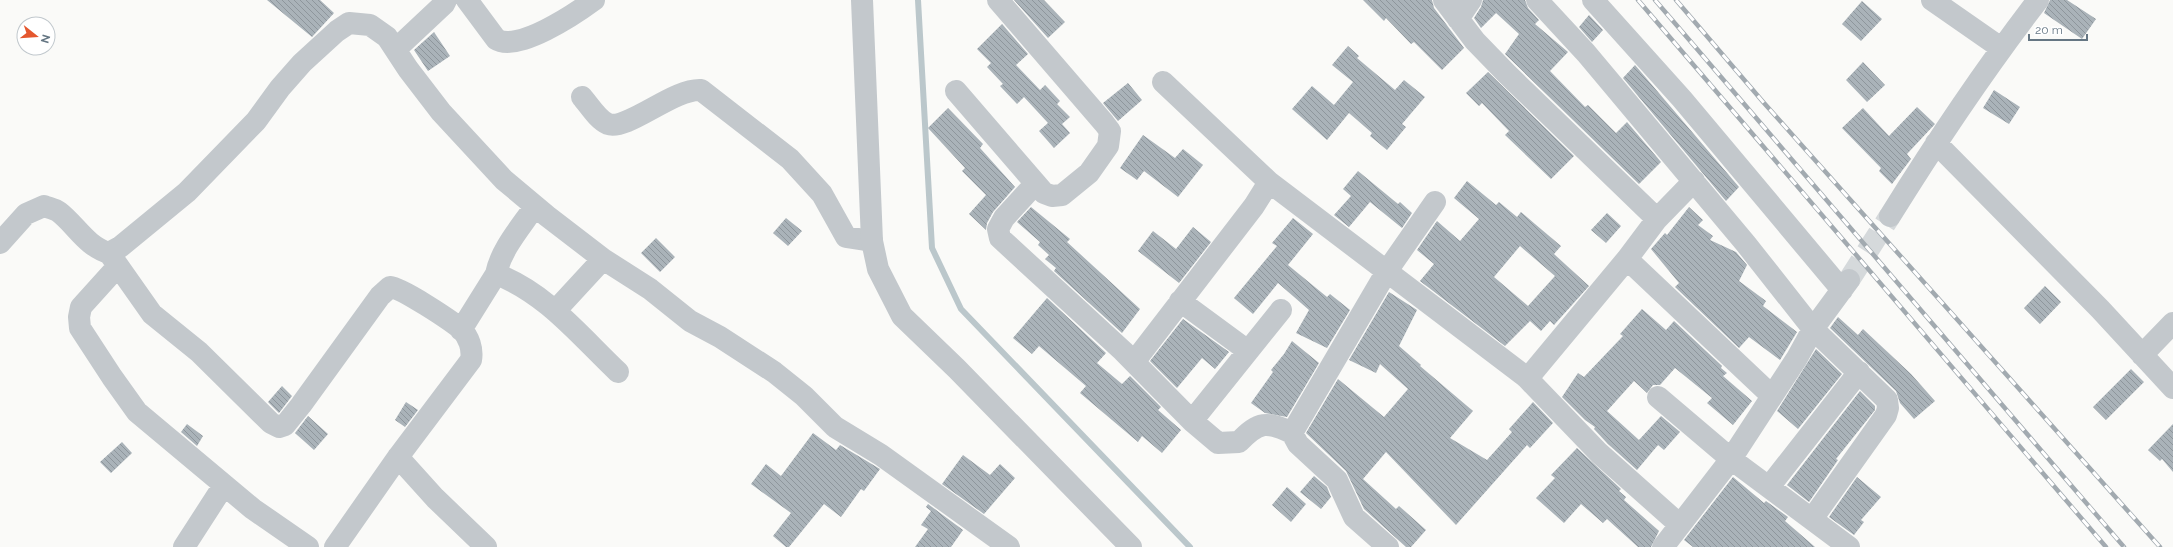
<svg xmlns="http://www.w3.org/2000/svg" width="2173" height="547" font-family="Raleway,sans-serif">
<defs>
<pattern id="building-back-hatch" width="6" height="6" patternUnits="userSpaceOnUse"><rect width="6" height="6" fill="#aab3b9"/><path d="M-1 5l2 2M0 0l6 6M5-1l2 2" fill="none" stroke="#8e969c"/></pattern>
</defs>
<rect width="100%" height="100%" fill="#fafaf8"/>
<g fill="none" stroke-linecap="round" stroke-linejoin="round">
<path stroke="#bbc7cb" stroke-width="6" d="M 918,0 L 932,248 L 961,309 L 1190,547"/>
</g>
<path fill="url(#building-back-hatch)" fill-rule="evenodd" d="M 267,0 L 320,0 L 334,13 L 312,37 Z
M 1014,0 L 1044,0 L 1065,22 L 1048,38 Z
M 1363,0 L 1432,0 L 1434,8 L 1464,48 L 1442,70 L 1414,42 L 1411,44 L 1386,18 L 1384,21 Z
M 1483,0 L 1525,0 L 1528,8 L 1539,20 L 1535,24 L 1568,52 L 1550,71 L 1585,107 L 1588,105 L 1616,133 L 1627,122 L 1661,162 L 1639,184 L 1505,54 L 1519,34 L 1496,13 L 1481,28 L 1474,18 L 1481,7 Z
M 2050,0 L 2067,0 L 2096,19 L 2082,39 L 2044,13 Z
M 1862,1 L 1882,19 L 1861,41 L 1842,24 Z
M 1589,15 L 1603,30 L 1592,42 L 1579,27 Z
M 1002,24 L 1028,54 L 1016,65 L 1040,90 L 1045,85 L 1060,101 L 1057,104 L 1070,117 L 1062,124 L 1070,133 L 1054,148 L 1039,131 L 1048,123 L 1024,97 L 1017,104 L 1000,86 L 1003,84 L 987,67 L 991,63 L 977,49 Z
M 434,32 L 450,56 L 428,71 L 414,50 Z
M 1348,46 L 1359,56 L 1357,58 L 1395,90 L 1404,80 L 1425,97 L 1402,124 L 1406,127 L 1387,150 L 1370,136 L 1372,133 L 1349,113 L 1327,140 L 1292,109 L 1312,86 L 1334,105 L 1353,82 L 1332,65 Z
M 1863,62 L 1885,85 L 1867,102 L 1846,80 Z
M 1635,65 L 1739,187 L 1726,201 L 1623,78 Z
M 1488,72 L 1574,156 L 1551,179 L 1505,135 L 1509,131 L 1482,103 L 1479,106 L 1466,93 Z
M 1128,83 L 1142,100 L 1118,121 L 1103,103 Z
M 1994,90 L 2020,107 L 2009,124 L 1983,108 Z
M 1917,107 L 1935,124 L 1907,154 L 1911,159 L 1892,184 L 1879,171 L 1881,168 L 1842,128 L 1863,108 L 1889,136 Z
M 948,108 L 983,144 L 980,148 L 1015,187 L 993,212 L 987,223 L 986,230 L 969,214 L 986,195 L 962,171 L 965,168 L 928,128 Z
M 1143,135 L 1175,158 L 1183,149 L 1203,165 L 1178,197 L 1144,171 L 1137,180 L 1120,168 Z
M 1358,171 L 1398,204 L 1400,202 L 1412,213 L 1402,228 L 1370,202 L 1349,227 L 1334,215 L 1351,196 L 1343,189 Z
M 1467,181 L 1496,205 L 1499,202 L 1517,217 L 1521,212 L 1535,224 L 1561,246 L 1554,254 L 1589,286 L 1554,325 L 1550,321 L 1541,331 L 1530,321 L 1505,346 L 1420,281 L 1434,264 L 1417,250 L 1437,221 L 1460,241 L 1479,219 L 1454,198 ZM 1520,246 L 1555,276 L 1528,306 L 1494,277 Z
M 1031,207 L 1070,239 L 1067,242 L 1140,309 L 1122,333 L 1054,271 L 1056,268 L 1045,259 L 1049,255 L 1038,245 L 1040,242 L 1017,222 Z
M 1689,207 L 1703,220 L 1698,225 L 1713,236 L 1710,240 L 1736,252 L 1747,265 L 1739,281 L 1766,301 L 1763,306 L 1797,332 L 1780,360 L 1749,337 L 1739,348 L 1675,287 L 1679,283 L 1651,249 L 1665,233 L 1667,235 Z
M 1607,213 L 1621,226 L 1606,243 L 1591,230 Z
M 786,218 L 802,231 L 788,246 L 773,233 Z
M 1293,218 L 1313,234 L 1288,265 L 1327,297 L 1330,294 L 1350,310 L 1327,348 L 1296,333 L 1309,310 L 1278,283 L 1253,314 L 1234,298 L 1277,246 L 1272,243 Z
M 1193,227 L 1211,242 L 1179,283 L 1138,251 L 1153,231 L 1176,249 Z
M 656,238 L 675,257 L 660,272 L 641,253 Z
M 2045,286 L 2061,302 L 2040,324 L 2024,308 Z
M 1389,292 L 1417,310 L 1399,346 L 1421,365 L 1420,366 L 1473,411 L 1450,438 L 1487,460 L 1512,432 L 1509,429 L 1533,402 L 1553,423 L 1530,448 L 1527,445 L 1456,525 L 1386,452 L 1363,479 L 1396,509 L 1399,506 L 1426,530 L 1411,547 L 1406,547 L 1364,509 L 1346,471 L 1306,433 L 1338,379 L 1384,417 L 1408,389 L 1380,364 L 1376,373 L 1349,360 Z
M 1047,298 L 1106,353 L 1097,363 L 1122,384 L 1130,376 L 1161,407 L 1158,410 L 1181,430 L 1162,453 L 1142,436 L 1138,442 L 1080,393 L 1086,386 L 1039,346 L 1032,354 L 1013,338 Z
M 1642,309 L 1666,330 L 1674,321 L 1722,366 L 1721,368 L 1727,373 L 1723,376 L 1752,401 L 1733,425 L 1707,403 L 1712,398 L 1675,368 L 1660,385 L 1653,385 L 1647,393 L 1634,381 L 1607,411 L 1639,440 L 1661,416 L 1680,432 L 1664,450 L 1658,445 L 1637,470 L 1608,444 L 1594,429 L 1595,427 L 1585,420 L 1562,397 L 1578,373 L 1584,377 L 1623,336 L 1620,334 Z
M 1838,317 L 1858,335 L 1863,329 L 1911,374 L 1935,401 L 1914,419 L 1900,403 L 1896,391 L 1830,328 Z
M 1183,319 L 1229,352 L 1215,369 L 1202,358 L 1177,388 L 1150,361 Z
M 1292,341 L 1319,363 L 1287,417 L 1265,413 L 1251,403 L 1273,372 L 1271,370 L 1284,354 Z
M 1816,349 L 1842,374 L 1798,429 L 1777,411 Z
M 2131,369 L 2144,382 L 2106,420 L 2093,407 Z
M 282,386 L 292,396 L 279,413 L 268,402 Z
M 1860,391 L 1875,406 L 1875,410 L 1836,459 L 1838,460 L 1809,502 L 1787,485 Z
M 406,402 L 418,410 L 405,427 L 395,420 Z
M 308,416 L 328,434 L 314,450 L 295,433 Z
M 187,424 L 203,436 L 197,446 L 181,432 Z
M 2173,424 L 2173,472 L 2162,459 L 2160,461 L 2148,450 Z
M 813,433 L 836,450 L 840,445 L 880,469 L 864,491 L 861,489 L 841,517 L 824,504 L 789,547 L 786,547 L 773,536 L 791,513 L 751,484 L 766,464 L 781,476 Z
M 122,442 L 132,453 L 111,473 L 100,462 Z
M 1577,448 L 1621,489 L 1619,491 L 1626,497 L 1624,500 L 1659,531 L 1651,547 L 1638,547 L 1607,519 L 1603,523 L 1581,504 L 1564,523 L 1536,498 L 1555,478 L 1551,475 Z
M 963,455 L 990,475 L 1000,464 L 1015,478 L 984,514 L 942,484 Z
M 1314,476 L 1327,487 L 1331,497 L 1321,509 L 1300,492 Z
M 1733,477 L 1764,503 L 1766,501 L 1788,517 L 1785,521 L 1815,547 L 1693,547 L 1684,540 Z
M 1857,477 L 1881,497 L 1861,520 L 1864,522 L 1854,535 L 1829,517 Z
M 1287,487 L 1306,504 L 1291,522 L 1272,505 Z
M 928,504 L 963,530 L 951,547 L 915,547 L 928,529 L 921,525 L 931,511 L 926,507 Z"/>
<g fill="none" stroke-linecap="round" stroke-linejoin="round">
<path stroke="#d5d9db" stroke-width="22" stroke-dasharray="22 11" stroke-linecap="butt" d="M 1849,280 L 1890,216"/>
<path stroke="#c3c8cc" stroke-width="22" d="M 467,0 L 496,39 C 517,53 575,14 594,0
M 1444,0 L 1475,41 L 1507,74 L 1657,219
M 1537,0 L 1586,53 L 1746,244 L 1813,329 L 1887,400 L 1888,408 L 1886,415 L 1812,519
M 1593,0 L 1682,99 L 1842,290
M 1932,0 L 2001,48
M 1458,19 L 1471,0
M 396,49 L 444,4 L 446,0
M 1163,82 L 1269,182 L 1526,377 L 1599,453 L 1680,525
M 956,91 L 1044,193 L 1052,196 L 1062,195 L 1089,173 L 1108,146 L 1110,131 L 1104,123 L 998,0
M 582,97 C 589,105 598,120 608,124 C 627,131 674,88 701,90 L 790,159 L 822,194 L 846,237 L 872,241
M 1936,143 L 2100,309 L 2173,388
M 1035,184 L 1004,218 L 998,229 L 1000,238 L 1123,351 L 1192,421 L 1218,443 L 1239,442 C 1259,421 1267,421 1292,433
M 1890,216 C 1936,142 1985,69 2038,0
M 0,243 L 26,214 L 44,206 C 49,208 55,209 59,212 C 76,225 86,246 109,253 L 120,247 L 187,192 L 256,121 L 280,88 L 302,63 L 337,31 L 349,23 L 370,25 L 387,37 L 408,69 L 441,112 L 504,180 L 547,216 L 603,259 L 650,289 L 690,321 L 720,337 L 774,372 L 804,396 L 835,427 L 881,455 L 1009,547
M 109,253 L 152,314 L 199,352 L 271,423 L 279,427 L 285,425 L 301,405 L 380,296 L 390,287 C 402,288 450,320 461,329 C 469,337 473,349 471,360 L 398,457 L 335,547
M 1627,259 L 1772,396
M 118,266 L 81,307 L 79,317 L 80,328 L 112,377 L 137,412 L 253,509 L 308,547
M 496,274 C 546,293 579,335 618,372
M 1180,301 L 1248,351
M 556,310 L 603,259
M 461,330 L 496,274 C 501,249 521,227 535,206
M 2142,355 L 2173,323
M 1134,362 L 1254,206 L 1269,182
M 1526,377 L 1533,372 L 1627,259 L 1657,219 L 1694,181
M 1658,397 L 1731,459 L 1849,547
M 1192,421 L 1281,310
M 398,457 L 435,498 L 486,547
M 1769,487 L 1859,372
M 184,547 L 224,485
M 1388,547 L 1354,517 L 1337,480 L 1298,444 L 1292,433 L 1387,271 L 1435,202
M 1663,547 L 1731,459 L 1797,358 L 1813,329 L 1849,280"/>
<path stroke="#c3c8cc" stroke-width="22" d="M 862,0 L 872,241 L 878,269 L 902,316 L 957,369 L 1131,547"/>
<g stroke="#a2aab0" stroke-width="4.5">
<path id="rail" d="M 1638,0 L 2106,547
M 1655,0 L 2124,547
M 1676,0 L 1764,103 L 2160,547"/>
</g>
<use href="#rail" stroke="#fff" stroke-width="3" stroke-dasharray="9" stroke-linecap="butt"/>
</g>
<g transform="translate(36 36) rotate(107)"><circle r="19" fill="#ffffff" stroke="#c1c8cd"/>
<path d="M0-3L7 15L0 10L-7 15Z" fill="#e4572e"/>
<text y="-6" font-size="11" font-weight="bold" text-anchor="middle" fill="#657683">N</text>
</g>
<path d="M2029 34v6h58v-6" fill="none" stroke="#657683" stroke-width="2"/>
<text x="2035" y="34" font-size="12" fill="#657683" stroke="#ffffff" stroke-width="3" paint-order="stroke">20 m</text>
</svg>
